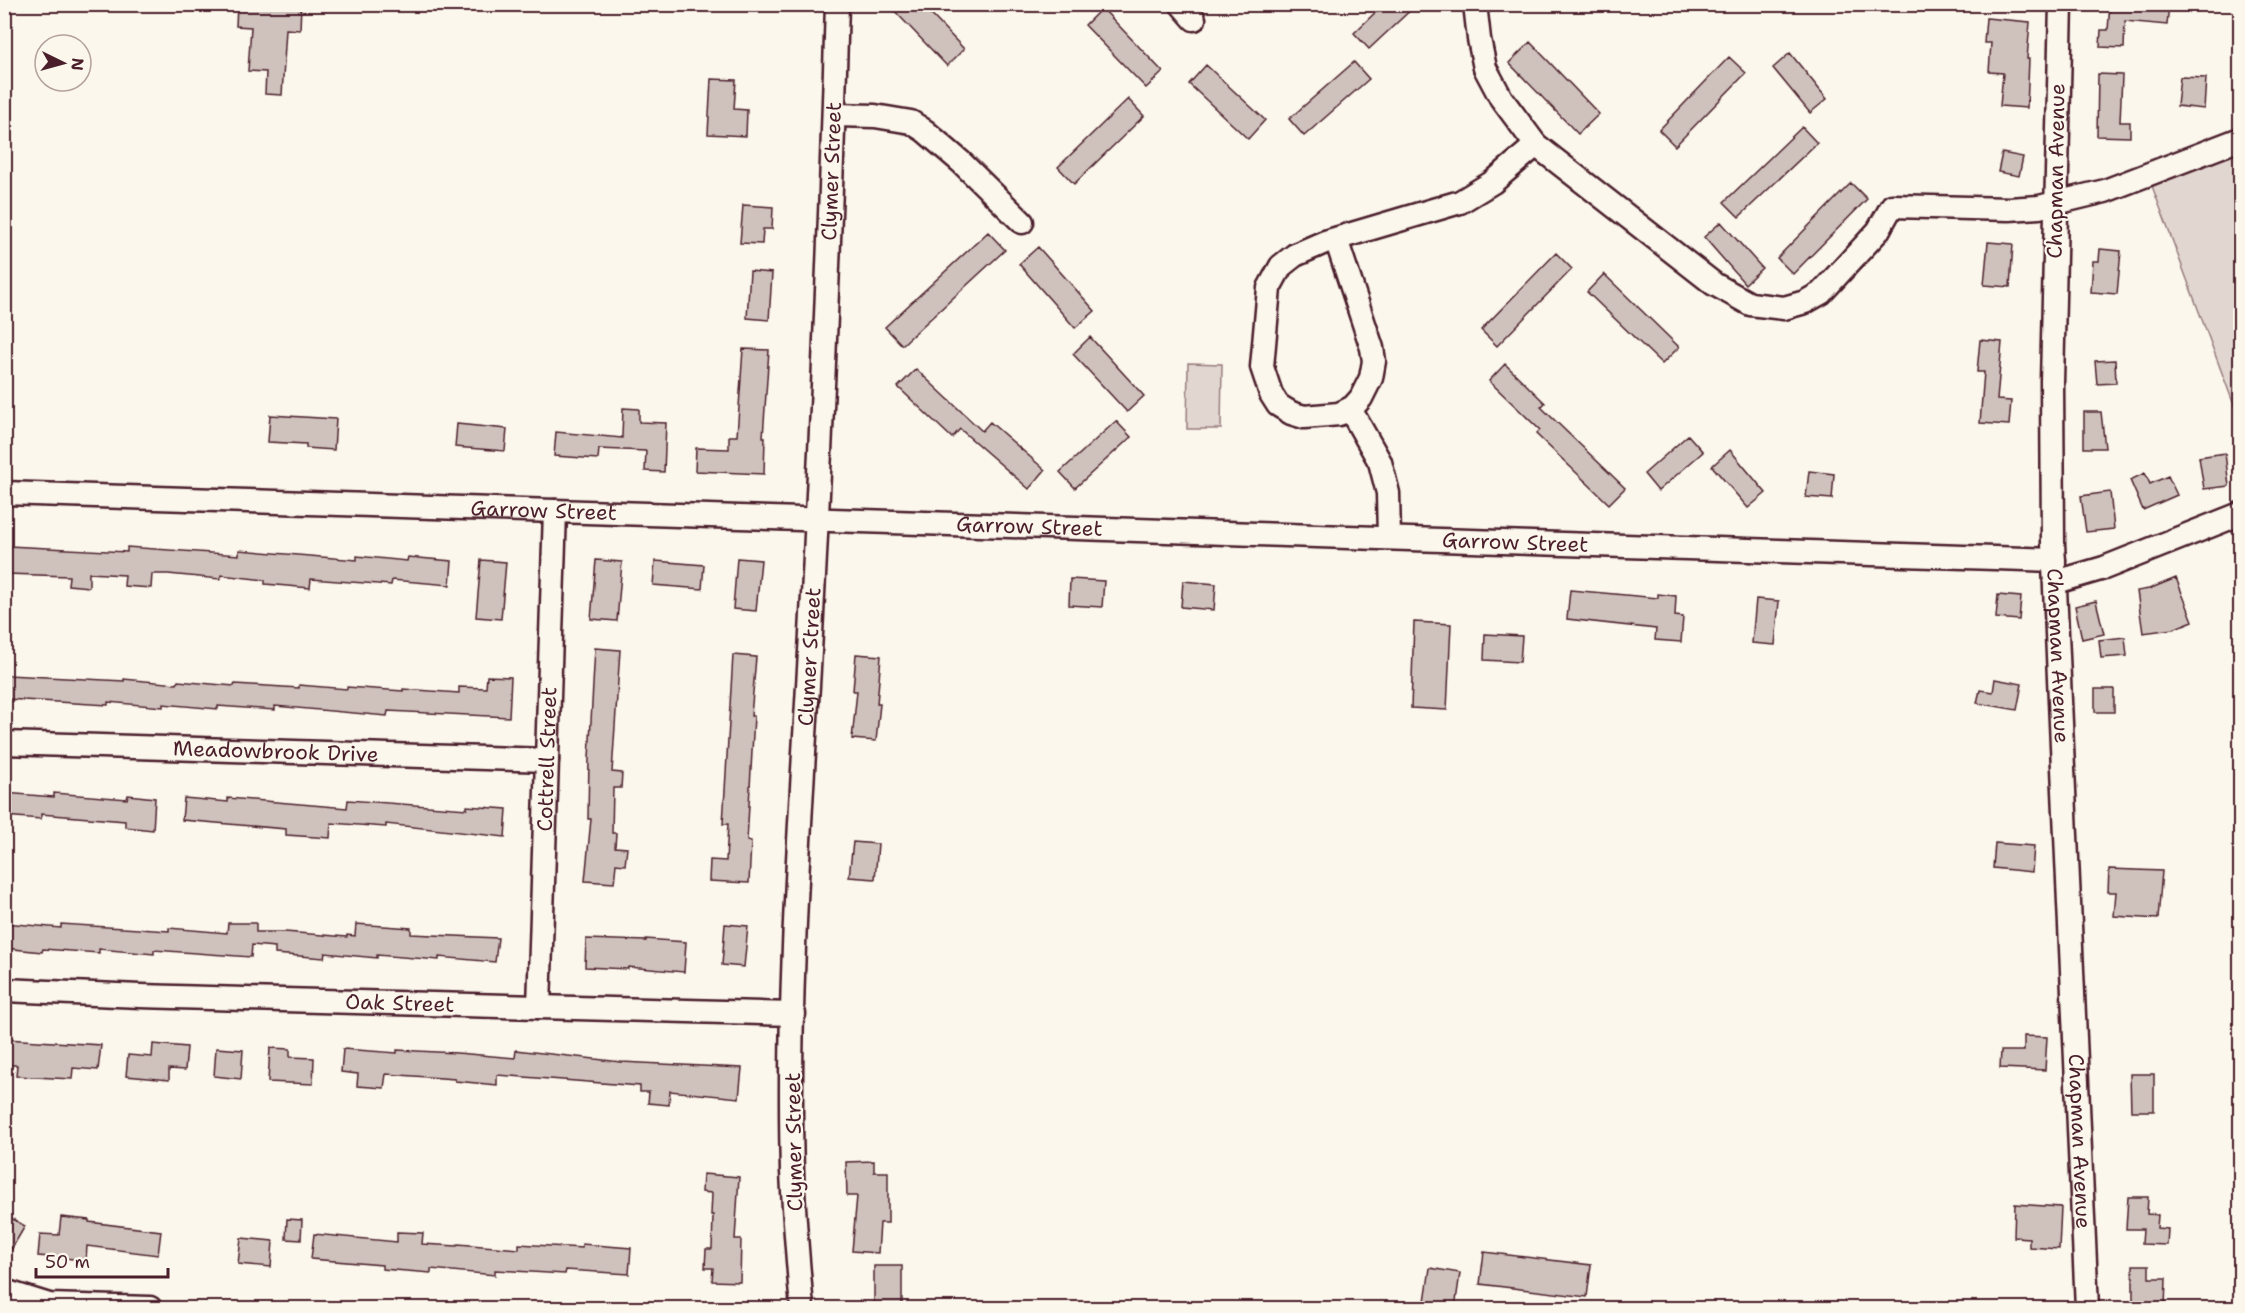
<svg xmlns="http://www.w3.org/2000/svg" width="2245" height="1313" font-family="'Shantell Sans',sans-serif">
<rect width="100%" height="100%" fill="#fbf7ec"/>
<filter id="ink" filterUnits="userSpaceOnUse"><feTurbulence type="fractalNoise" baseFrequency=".0167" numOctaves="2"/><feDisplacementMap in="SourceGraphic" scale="12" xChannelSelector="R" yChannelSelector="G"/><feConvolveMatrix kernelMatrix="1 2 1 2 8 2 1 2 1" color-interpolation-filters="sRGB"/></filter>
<g filter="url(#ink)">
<path fill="#e2d7d0" stroke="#967b7e" stroke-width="1.5" d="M 2240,149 L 2240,421 L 2152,186 Z
M 1188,363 L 1222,364 L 1221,429 L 1187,429 Z"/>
<path fill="#cfc2bc" stroke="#4a1f2b" stroke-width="1.5" d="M 237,4 L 301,4 L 300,30 L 286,29 L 282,95 L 265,94 L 266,72 L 248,71 L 251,27 L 236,26 Z
M 888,4 L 921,4 L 964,49 L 947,66 Z
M 1384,4 L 1417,4 L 1369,49 L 1354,33 Z
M 2110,4 L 2169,4 L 2167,25 L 2125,21 L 2124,48 L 2100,47 L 2101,30 L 2108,30 Z
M 1102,8 L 1163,72 L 1146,88 L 1085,25 Z
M 1986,18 L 2030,22 L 2027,59 L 2029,59 L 2027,108 L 2000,106 L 2003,73 L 1989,72 L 1991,43 L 1984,43 Z
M 1530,42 L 1599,114 L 1578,134 L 1509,63 Z
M 1790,53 L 1827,99 L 1810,113 L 1773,68 Z
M 1729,57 L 1746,73 L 1675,146 L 1659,130 Z
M 1354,62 L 1369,79 L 1304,136 L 1289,119 Z
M 1206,65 L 1265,120 L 1248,139 L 1189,84 Z
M 2098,74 L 2122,75 L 2120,122 L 2130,122 L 2130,137 L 2097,136 Z
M 2180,77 L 2206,78 L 2204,109 L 2177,106 Z
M 711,79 L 736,80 L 734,109 L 747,110 L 746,136 L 708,134 Z
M 1128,99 L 1144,116 L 1074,184 L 1058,167 Z
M 1802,127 L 1817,143 L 1739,217 L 1724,202 Z
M 2002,153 L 2023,157 L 2019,176 L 1998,172 Z
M 1851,183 L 1867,199 L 1793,274 L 1777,258 Z
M 743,205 L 773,207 L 772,229 L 763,229 L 762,244 L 740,243 Z
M 1721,222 L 1762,268 L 1745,284 L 1704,237 Z
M 988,232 L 1005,250 L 902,345 L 885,327 Z
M 1988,242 L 2013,244 L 2010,287 L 1984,285 Z
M 1038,247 L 1095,311 L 1075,328 L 1019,264 Z
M 2100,249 L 2121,251 L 2117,294 L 2091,292 L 2093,261 L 2099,261 Z
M 1556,253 L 1572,269 L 1497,346 L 1481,330 Z
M 750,271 L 772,273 L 769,320 L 747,318 Z
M 1604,274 L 1679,347 L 1662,364 L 1587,292 Z
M 1090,337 L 1144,396 L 1127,412 L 1073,354 Z
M 1980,340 L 2002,342 L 1997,400 L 2011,401 L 2009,425 L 1980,423 L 1984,372 L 1977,372 Z
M 743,349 L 769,350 L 763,437 L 765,437 L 764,474 L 695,471 L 696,448 L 729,449 L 729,436 L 737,436 Z
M 2115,360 L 2116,383 L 2097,384 L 2095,361 Z
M 1505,364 L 1545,403 L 1541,407 L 1625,488 L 1609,504 L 1536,434 L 1540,430 L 1489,381 Z
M 916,369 L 982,431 L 990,422 L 1045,470 L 1029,489 L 960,429 L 952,438 L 898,387 Z
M 623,408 L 639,409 L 639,422 L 666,423 L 664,472 L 645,471 L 646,451 L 599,449 L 598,459 L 554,456 L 556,432 L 622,438 Z
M 2084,412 L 2101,412 L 2105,448 L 2084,448 Z
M 270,415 L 336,419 L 334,450 L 306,448 L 306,444 L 268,442 Z
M 1116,421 L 1131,437 L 1075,488 L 1060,472 Z
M 457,424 L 507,429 L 505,451 L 455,447 Z
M 1688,435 L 1703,452 L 1658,491 L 1644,474 Z
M 1730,450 L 1766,493 L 1748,508 L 1712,466 Z
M 2225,453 L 2229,486 L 2204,489 L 2199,457 Z
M 1809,471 L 1834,474 L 1832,499 L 1806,497 Z
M 2145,473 L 2150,484 L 2168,476 L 2177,495 L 2143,510 L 2130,480 Z
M 2110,492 L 2114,529 L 2086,532 L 2081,496 Z
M 8,546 L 127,552 L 127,547 L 239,555 L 239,550 L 357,560 L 357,556 L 407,561 L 408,557 L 452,561 L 450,585 L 392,580 L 391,585 L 311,579 L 310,588 L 265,584 L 265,580 L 221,575 L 220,579 L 168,574 L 152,574 L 151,588 L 124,586 L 125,575 L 89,573 L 89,587 L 68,585 L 69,576 L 6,574 Z
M 737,558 L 761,560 L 756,611 L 733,609 Z
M 481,560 L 506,562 L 501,619 L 476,617 Z
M 596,560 L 622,562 L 617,621 L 591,619 Z
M 655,561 L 704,565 L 702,589 L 653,585 Z
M 2176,578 L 2193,621 L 2173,629 L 2143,633 L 2137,591 L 2149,589 Z
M 1070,579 L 1104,581 L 1102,607 L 1069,605 Z
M 1183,581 L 1216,584 L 1214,610 L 1181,607 Z
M 1570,590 L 1658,598 L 1658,594 L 1676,596 L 1675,616 L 1683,617 L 1681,642 L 1655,640 L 1656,629 L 1567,619 Z
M 1998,595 L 2021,597 L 2019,620 L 1996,618 Z
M 1756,599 L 1779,601 L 1775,645 L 1752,643 Z
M 2096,601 L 2104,634 L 2082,639 L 2075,606 Z
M 1414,622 L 1451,624 L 1447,710 L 1411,708 Z
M 1485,634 L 1522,636 L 1520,662 L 1484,660 Z
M 2125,637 L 2127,656 L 2101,658 L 2099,640 Z
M 595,648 L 620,650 L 612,772 L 622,773 L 621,788 L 613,788 L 612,833 L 616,833 L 615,847 L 627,848 L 625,865 L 616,864 L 614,883 L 585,881 L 591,819 L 588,819 L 589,758 Z
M 856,654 L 881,656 L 877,704 L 880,704 L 876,741 L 852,739 L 857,691 L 853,691 Z
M 733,655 L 756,657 L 751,716 L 754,716 L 747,841 L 751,842 L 749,883 L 709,881 L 710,860 L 726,861 L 728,824 L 723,824 Z
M 7,675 L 124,681 L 124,679 L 177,684 L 178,681 L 234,686 L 235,684 L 299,688 L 299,685 L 347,689 L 347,687 L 403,691 L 403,689 L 459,693 L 459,687 L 486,688 L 487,676 L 511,677 L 509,717 L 388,711 L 387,716 L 275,706 L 275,710 L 218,706 L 218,709 L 163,704 L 163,707 L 108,702 L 108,705 L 6,699 Z
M 1995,679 L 2022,684 L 2017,710 L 1977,703 L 1980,690 L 1993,692 Z
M 2095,689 L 2114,689 L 2114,712 L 2095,712 Z
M 4,793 L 54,797 L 54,793 L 127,799 L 128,795 L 155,798 L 153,830 L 125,827 L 125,821 L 41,814 L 41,819 L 4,816 Z
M 184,798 L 228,802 L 228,798 L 347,808 L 348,800 L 467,809 L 467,806 L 507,809 L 505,837 L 386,824 L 386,827 L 331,823 L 330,838 L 286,835 L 286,829 L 182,820 Z
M 853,842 L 878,844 L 875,879 L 849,877 Z
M 1995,843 L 2034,846 L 2032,872 L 1993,868 Z
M 2109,869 L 2162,871 L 2158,919 L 2114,916 L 2116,892 L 2108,892 Z
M 4,923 L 61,928 L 61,924 L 169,931 L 169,928 L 227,933 L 228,923 L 256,923 L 256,932 L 285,932 L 347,937 L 347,935 L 355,936 L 356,924 L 411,928 L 411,934 L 498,938 L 495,962 L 439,957 L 439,960 L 377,955 L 377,958 L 325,953 L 324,958 L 275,954 L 275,947 L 252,945 L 251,957 L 154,950 L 154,954 L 99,949 L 99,953 L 43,949 L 42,952 L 4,948 Z
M 725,924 L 748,926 L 744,967 L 722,965 Z
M 586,939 L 646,941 L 646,939 L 686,942 L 684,972 L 628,967 L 628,969 L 585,967 Z
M 2024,1036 L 2047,1037 L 2045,1070 L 2000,1068 L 2001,1051 L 2024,1051 Z
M 6,1039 L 101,1045 L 98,1070 L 73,1068 L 72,1079 L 16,1076 L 17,1065 L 5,1065 Z
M 153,1044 L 187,1047 L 185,1070 L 169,1069 L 169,1080 L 126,1076 L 128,1055 L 152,1057 Z
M 216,1048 L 243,1050 L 241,1079 L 214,1076 Z
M 270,1048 L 290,1049 L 290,1057 L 314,1058 L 313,1084 L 268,1082 Z
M 343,1049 L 397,1053 L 397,1050 L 457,1053 L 515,1058 L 516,1050 L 621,1062 L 742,1068 L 739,1098 L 670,1091 L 669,1105 L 648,1103 L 649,1092 L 640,1092 L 640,1086 L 497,1075 L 497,1085 L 455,1081 L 455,1079 L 386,1074 L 384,1088 L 357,1086 L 358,1074 L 341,1072 Z
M 2130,1074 L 2154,1074 L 2154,1111 L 2131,1111 Z
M 874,1161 L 874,1172 L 888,1172 L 888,1223 L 880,1223 L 878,1253 L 852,1251 L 857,1196 L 847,1196 L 846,1162 Z
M 703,1174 L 739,1177 L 735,1239 L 741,1239 L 740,1282 L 712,1281 L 713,1268 L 705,1268 L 706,1249 L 712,1249 L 713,1215 L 711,1215 L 712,1193 L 702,1192 Z
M 2128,1197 L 2148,1197 L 2147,1214 L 2158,1215 L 2157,1228 L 2168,1229 L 2167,1245 L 2142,1244 L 2143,1229 L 2126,1229 Z
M 2015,1204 L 2061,1207 L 2059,1249 L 2029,1247 L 2029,1238 L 2014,1237 Z
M 4,1214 L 25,1226 L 4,1262 Z
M 61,1217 L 89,1220 L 89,1222 L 161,1231 L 158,1255 L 87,1246 L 86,1260 L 38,1256 L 40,1234 L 59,1235 Z
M 287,1219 L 302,1220 L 301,1240 L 286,1239 Z
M 397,1232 L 423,1233 L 422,1244 L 457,1246 L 458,1244 L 519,1249 L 519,1244 L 582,1248 L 582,1244 L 631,1248 L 629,1274 L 566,1270 L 565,1274 L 495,1270 L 495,1275 L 431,1269 L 431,1273 L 382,1269 L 382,1265 L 311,1259 L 314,1234 L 397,1242 Z
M 241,1238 L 273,1241 L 271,1267 L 238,1264 Z
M 1484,1252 L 1591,1265 L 1587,1297 L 1480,1284 Z
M 2133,1265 L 2149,1265 L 2149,1278 L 2166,1278 L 2165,1308 L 2133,1308 Z
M 874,1266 L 902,1266 L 902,1308 L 874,1308 Z
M 1430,1268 L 1460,1273 L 1455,1308 L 1424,1308 Z"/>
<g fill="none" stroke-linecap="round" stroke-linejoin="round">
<g stroke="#4a1f2b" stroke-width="27">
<g id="minor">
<path d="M 1181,4 L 1194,19"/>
<path d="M 1475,4 L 1479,39 L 1485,68 L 1501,98 L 1536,145 L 1714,284 L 1750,304 L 1784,308 L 1805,302 L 1821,293 L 1878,231 L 1892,206 L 2009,209 L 2039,207 L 2105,191 L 2240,139"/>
<path id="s1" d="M 2061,4 L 2052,382 L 2053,543 L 2087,1308"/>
<path d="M 835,115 L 875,116 L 911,122 L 925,131 L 961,162 L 1022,222"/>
<path d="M 1336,239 L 1372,348 L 1374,361 L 1371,378 L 1361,398 L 1353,407 L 1339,414 L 1304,417 L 1291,413 L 1278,405 L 1271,394 L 1262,367 L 1269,288 L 1281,266 L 1295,255 L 1325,242 L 1460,202 L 1493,182 L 1536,145"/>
<path d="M 1350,409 L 1380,462 L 1388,493 L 1389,538"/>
<path id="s2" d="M 4,493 L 2054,560"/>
<path d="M 2056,582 L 2104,568 L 2240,514"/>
<path id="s3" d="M 4,743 L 547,760"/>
<path id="s4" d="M 4,990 L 140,996 L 794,1014"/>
<path id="s5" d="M 539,1007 L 555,511"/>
<path d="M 4,1291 L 49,1305 L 150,1308"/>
<path id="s6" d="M 802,1308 C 798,1263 794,1217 792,1171 C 787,992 801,812 811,634 C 822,424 831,214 837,4"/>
</g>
</g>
<use href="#minor" stroke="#fbf7ec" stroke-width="22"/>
</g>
</g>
<g text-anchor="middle" stroke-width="4.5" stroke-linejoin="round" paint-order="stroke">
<g font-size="21" fill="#4a1f2b" stroke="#fbf7ec">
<text dy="7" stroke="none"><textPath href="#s6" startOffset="1138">Clymer Street</textPath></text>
<text transform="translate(2056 171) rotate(-89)" y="7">Chapman Avenue</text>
<text dy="7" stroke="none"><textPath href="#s2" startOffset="540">Garrow Street</textPath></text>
<text dy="7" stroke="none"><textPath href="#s2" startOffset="1026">Garrow Street</textPath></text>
<text dy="7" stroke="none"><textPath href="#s2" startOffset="1512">Garrow Street</textPath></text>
<text dy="7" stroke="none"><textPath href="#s6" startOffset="652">Clymer Street</textPath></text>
<text dy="7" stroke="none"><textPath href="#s1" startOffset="652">Chapman Avenue</textPath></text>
<text dy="7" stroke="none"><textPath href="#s3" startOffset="272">Meadowbrook Drive</textPath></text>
<text dy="7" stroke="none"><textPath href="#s5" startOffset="248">Cottrell Street</textPath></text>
<text dy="7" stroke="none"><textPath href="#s4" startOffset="396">Oak Street</textPath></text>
<text transform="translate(794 1142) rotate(-91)" y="7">Clymer Street</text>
<text dy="7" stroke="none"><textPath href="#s1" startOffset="1138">Chapman Avenue</textPath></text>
</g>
</g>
<rect width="2245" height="1313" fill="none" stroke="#fbf7ec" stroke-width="24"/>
<rect x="12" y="12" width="2221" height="1289" fill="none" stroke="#4a1f2b" stroke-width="2" filter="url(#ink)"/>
<g transform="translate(63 63) rotate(95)"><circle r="28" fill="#fbf7ec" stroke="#b4a19f" stroke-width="1.5"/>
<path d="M0-4.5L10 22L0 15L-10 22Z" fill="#4a1f2b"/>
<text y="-9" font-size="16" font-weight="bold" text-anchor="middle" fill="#4a1f2b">N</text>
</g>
<path d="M36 1268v9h132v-9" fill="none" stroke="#4a1f2b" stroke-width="3"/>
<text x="45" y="1268" font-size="18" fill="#4a1f2b" stroke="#fbf7ec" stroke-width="4.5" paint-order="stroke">50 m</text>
</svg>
